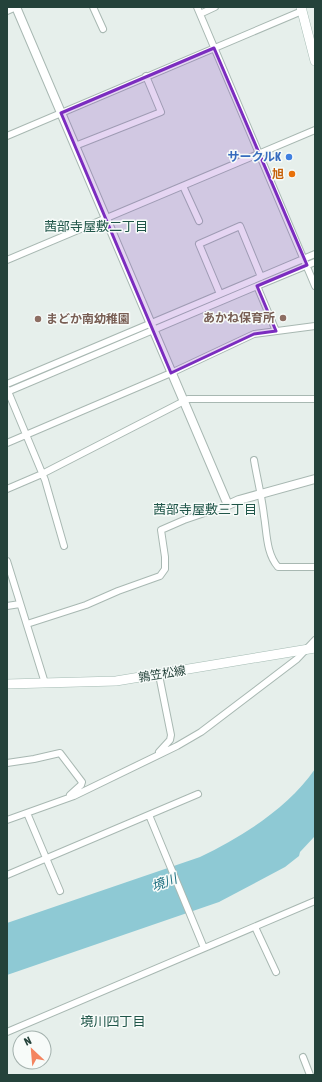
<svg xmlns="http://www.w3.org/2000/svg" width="322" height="1082" font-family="'Asap Condensed','Noto Sans JP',sans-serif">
<rect width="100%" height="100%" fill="#e6efeb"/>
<path fill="#8ec9d4" d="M 315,769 L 315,836 L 300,852 L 299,856 L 285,867 L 219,902 L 7,975 L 7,923 L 200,857 C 243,836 287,809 315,769 Z"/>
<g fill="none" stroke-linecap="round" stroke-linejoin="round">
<g stroke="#a8b8b2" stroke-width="8">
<path id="minor" d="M 93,7 L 103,29
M 197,7 L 315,286
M 7,11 L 16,7
M 200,14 L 215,7
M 7,136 L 302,11
M 75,146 L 161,112 L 146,76
M 183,186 L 199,221
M 7,260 L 315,130
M 220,294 L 199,244 L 240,226 L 261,277
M 276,331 L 257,286 L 315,262
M 7,384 L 315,254
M 7,389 L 45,480 L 64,546
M 7,392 L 257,286
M 7,443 L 171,373 L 254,334 L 315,326
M 254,460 C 257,478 262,497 264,516 C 267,533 266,553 278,567 L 315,567
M 7,489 L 42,474 L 188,399 L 315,399
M 7,561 L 45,683
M 7,606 L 20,604
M 27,624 L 86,605 L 118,591 L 160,576 L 165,569 L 165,557 L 161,530 L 184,520 L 228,505
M 159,752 L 170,740 L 171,735 L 159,675
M 7,763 L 34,759 L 60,753 L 82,782 L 81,785 L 70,795
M 27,813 L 60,891
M 149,815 L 204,948
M 7,820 L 74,796 L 177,746 L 201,732 L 297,659 L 315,640
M 7,875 L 198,794
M 255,927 L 276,972
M 7,1032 L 315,901
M 303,1057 L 310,1075"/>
</g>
<g stroke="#a8b8b2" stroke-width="10">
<path id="tertiary" d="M 16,7 L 228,505 L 239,500 L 315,479"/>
</g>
<g stroke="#a4bbb3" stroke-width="10">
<path id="secondary" d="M 301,7 L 315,61
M 7,684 L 116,681 L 315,648"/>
</g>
<use href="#minor" stroke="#fff" stroke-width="6"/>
<use href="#tertiary" stroke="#fff" stroke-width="8"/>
<use href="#secondary" stroke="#fff" stroke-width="9"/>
</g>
<path fill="#7b2cbf" fill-opacity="0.2" stroke="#7b2cbf" stroke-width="3" stroke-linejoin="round" d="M 214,48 L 307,265 L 257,286 L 276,331 L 254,334 L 171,373 L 61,113 Z"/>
<circle fill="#3f7fe0" stroke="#f7fbf9" stroke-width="1.5" cx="289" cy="157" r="4"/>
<circle fill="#e8710a" stroke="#f7fbf9" stroke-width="1.5" cx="292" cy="174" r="4"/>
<g fill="#8d6e63" stroke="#f7fbf9" stroke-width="1.5">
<circle cx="283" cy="318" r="4"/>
<circle cx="38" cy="319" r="4"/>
</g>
<g text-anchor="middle" stroke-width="3" stroke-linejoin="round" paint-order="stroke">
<g font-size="12" font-weight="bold" fill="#366cbe" stroke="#f7fbf9" text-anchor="end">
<text x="281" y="161">サークルK</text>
</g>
<g font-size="12" font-weight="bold" fill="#c56008" stroke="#f7fbf9" text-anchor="end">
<text x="284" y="178">旭</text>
</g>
<g font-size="12" font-weight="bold" fill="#785e54" stroke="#f7fbf9" text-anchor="end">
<text x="275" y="322">あかね保育所</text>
<text x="46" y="323" text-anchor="start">まどか南幼稚園</text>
</g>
<g font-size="12" fill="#24423a" stroke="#f7fbf9">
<text transform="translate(162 674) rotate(-9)" y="4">鶉笠松線</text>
</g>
<g font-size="13" fill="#1f5548" stroke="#f7fbf9">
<text x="96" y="231">茜部寺屋敷二丁目</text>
<text x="205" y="514">茜部寺屋敷三丁目</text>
<text x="113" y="1026">境川四丁目</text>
</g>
<g font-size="13" font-style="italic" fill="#1c6f80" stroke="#f7fbf9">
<text transform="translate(164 882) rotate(-21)" y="5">境川</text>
</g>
</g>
<rect width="322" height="1082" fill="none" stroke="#24423a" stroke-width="16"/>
<g transform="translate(32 1050) rotate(334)"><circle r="19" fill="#f7fbf9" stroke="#a3b1ad"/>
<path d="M0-3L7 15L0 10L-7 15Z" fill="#f4845f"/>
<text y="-6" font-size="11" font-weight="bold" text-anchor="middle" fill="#24423a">N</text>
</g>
</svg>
